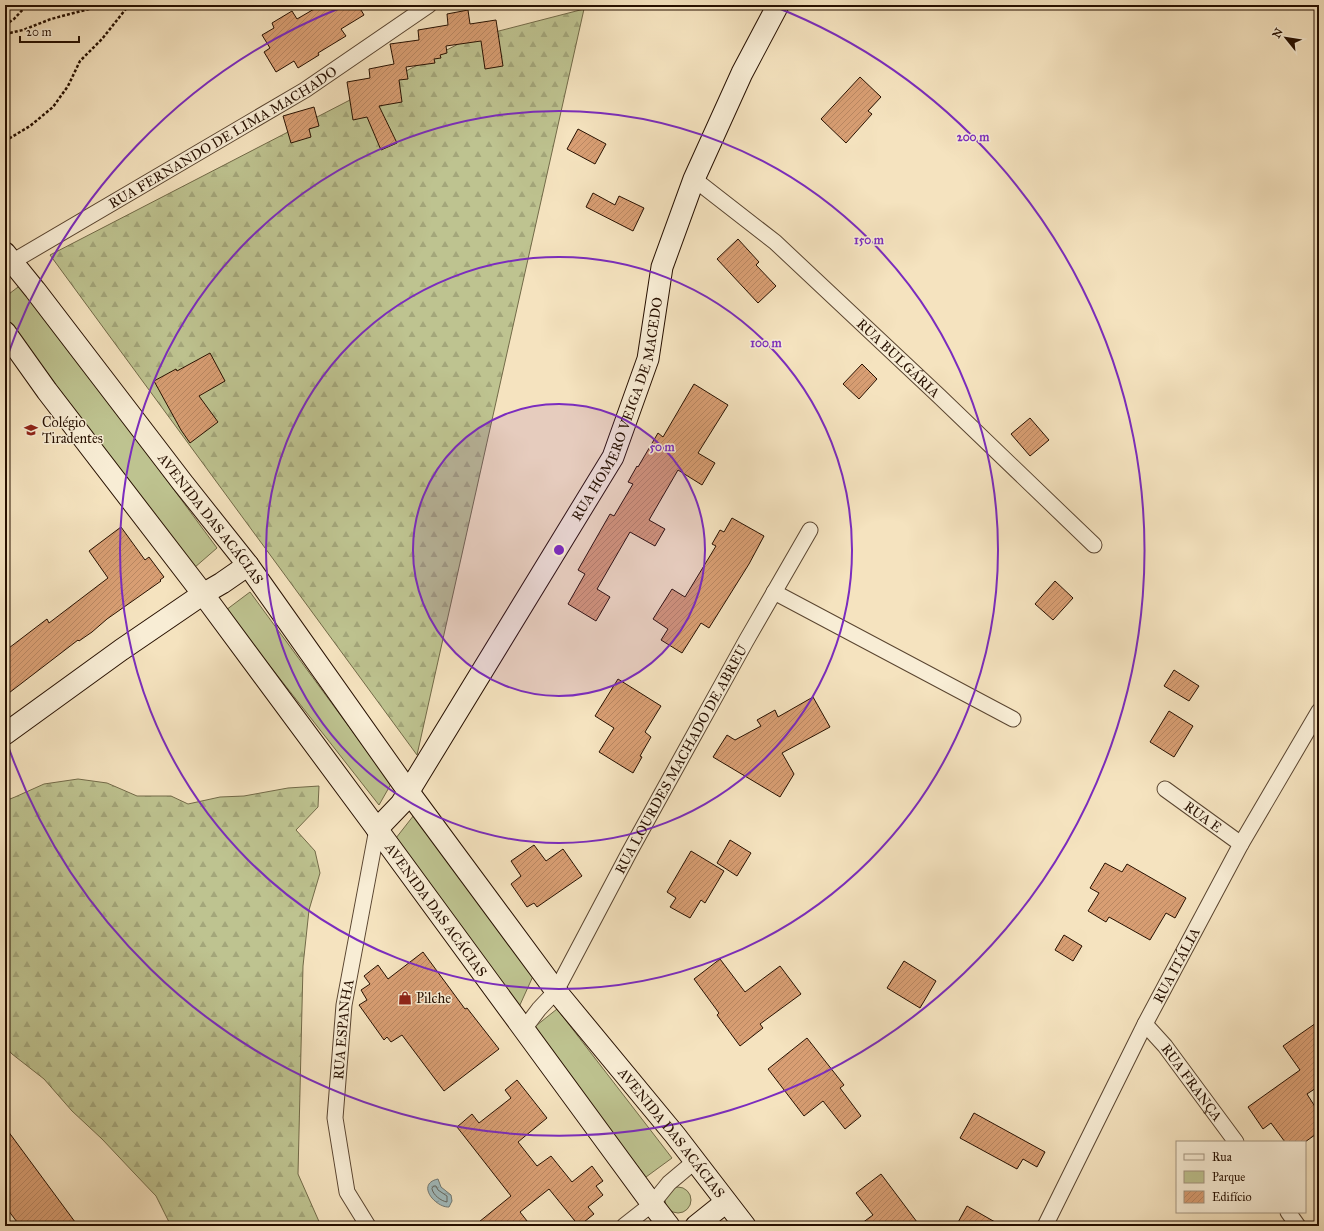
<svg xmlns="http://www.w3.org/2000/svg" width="1324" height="1231" font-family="'IM FELL Great Primer',serif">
<defs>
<pattern id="forest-firs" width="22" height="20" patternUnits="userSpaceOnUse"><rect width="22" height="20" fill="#bec390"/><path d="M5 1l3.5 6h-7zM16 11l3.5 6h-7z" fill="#a3a67a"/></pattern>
<pattern id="water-ripples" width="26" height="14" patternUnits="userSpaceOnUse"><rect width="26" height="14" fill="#a1bbbd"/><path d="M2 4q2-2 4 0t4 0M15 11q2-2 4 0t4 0" fill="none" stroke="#8ba0a1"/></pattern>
<pattern id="building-hatch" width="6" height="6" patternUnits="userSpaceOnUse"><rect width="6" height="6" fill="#d89e73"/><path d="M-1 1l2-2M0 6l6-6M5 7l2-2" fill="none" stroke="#b98762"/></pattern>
</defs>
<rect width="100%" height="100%" fill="#f5e3bf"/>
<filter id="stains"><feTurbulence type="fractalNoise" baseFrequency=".005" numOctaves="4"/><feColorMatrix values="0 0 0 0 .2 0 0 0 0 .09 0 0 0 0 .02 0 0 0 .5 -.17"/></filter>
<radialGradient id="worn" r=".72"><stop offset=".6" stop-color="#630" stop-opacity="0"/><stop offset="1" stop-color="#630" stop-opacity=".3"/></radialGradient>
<path fill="#bec390" stroke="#726a48" d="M 22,284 L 217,548 L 194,568 L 5,317 L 5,297 Z
M 250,592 L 391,784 L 379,805 L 226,610 Z
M 414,815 L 534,974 L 519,1007 L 396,838 Z
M 557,1009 L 672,1158 L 646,1177 L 532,1029 Z
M665 1200a13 13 0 1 1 26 0a13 13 0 1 1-26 0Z"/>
<path fill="url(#forest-firs)" stroke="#726a48" d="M 584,9 L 417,755 L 50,255 L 468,39 Z
M 78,779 L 107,783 L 137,796 L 171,796 L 188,804 L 220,797 L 244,796 L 288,788 L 319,786 L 318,807 L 296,830 L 315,851 L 320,873 L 309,910 L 303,966 L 298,1174 L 321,1226 L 171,1226 L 156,1196 L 135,1174 L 102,1139 L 72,1111 L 44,1079 L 12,1054 L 5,1046 L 5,801 L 15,797 L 44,784 Z"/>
<path fill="url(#water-ripples)" stroke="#707771" d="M 438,1179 L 441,1187 L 451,1195 L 452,1201 L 449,1207 C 436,1208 415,1184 438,1179 Z"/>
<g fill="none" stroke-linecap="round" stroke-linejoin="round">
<path stroke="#64665e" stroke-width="1" d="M 434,1186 L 436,1186 L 438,1190 L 447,1196 L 447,1202 C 441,1201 433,1195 432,1189 Z"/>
</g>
<path fill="url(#building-hatch)" stroke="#271000" d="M 321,5 L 358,5 L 364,15 L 341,29 L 346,36 L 318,53 L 319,55 L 298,68 L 294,61 L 276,72 L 264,52 L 270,48 L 262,35 L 274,28 L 272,23 L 292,11 L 297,19 Z
M 468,10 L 470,24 L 496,20 L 503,66 L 485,69 L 481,41 L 446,46 L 447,53 L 440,55 L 441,58 L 434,59 L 435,63 L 406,67 L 408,79 L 399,80 L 402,102 L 379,106 L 397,143 L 381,150 L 367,117 L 353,120 L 347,82 L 370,78 L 369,69 L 394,64 L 390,44 L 419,40 L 418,30 L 448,25 L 447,14 Z
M 860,77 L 881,97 L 868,111 L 872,114 L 846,143 L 821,119 Z
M 314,107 L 319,126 L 309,129 L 311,137 L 291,143 L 283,116 Z
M 578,129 L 606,144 L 595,164 L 567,149 Z
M 593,193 L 615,205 L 619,196 L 644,208 L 633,231 L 586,207 Z
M 738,239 L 759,262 L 756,265 L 776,286 L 758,303 L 717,259 Z
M 210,353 L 225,381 L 199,396 L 218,422 L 190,443 L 181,430 L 154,381 L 176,369 L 177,371 Z
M 862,364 L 877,379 L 859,399 L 843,384 Z
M 694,384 L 728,405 L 698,453 L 715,463 L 702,485 L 678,470 L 649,520 L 665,529 L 655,546 L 630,532 L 597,589 L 610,597 L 596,621 L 568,604 L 585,574 L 578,570 L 610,514 L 614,516 L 633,484 L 628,482 L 637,466 L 638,467 L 658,433 L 663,437 Z
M 1030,418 L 1049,440 L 1030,456 L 1011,434 Z
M 732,518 L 764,536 L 749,564 L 709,628 L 701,623 L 682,653 L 661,640 L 668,629 L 653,619 L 672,589 L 685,597 L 716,546 L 712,544 L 720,530 L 724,532 Z
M 121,527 L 145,560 L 149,557 L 164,577 L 160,580 L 161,581 L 107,619 L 92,632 L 79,641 L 78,640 L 5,696 L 5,651 L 47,619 L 49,623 L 108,578 L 89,551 Z
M 1055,581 L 1073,598 L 1053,620 L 1035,604 Z
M 1174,670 L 1199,686 L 1189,701 L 1164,686 Z
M 618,679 L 661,706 L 645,732 L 651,737 L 640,756 L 642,757 L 633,773 L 599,752 L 614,728 L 595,716 Z
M 813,697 L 830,727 L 782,753 L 794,774 L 780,797 L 713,757 L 727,735 L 735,740 L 761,726 L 757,720 L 775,710 L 778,717 Z
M 1169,711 L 1193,726 L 1174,757 L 1150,742 Z
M 730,840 L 751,853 L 737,876 L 717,863 Z
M 534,845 L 546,861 L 563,849 L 582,876 L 537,907 L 534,903 L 527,907 L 511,884 L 521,876 L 511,861 Z
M 691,851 L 724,871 L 705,903 L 701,900 L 690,918 L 670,907 L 676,898 L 667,892 Z
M 1105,863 L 1122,872 L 1127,864 L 1186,898 L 1175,918 L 1166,913 L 1150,940 L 1109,917 L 1106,922 L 1088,911 L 1099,893 L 1090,888 Z
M 1064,935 L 1082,946 L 1073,961 L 1055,950 Z
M 423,952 L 465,1009 L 467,1008 L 499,1049 L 444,1091 L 402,1035 L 391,1042 L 387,1037 L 384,1040 L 359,1005 L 367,1000 L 361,990 L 370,984 L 364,976 L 378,965 L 388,979 Z
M 720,959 L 745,992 L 780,966 L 801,994 L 760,1024 L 763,1028 L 740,1046 L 717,1015 L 719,1013 L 694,979 Z
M 904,961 L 936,981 L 920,1008 L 887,988 Z
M 1319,1021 L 1319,1086 L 1307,1094 L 1319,1113 L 1319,1132 L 1305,1142 L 1285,1142 L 1271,1123 L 1263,1129 L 1248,1107 L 1300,1070 L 1283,1046 Z
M 807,1038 L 844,1085 L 840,1088 L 861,1116 L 845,1129 L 823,1101 L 804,1116 L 768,1069 Z
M 517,1080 L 547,1118 L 518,1142 L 537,1166 L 551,1156 L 572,1182 L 592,1166 L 603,1181 L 596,1186 L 603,1195 L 588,1207 L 594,1214 L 579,1226 L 549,1189 L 520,1212 L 531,1226 L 474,1226 L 511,1196 L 457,1127 L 472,1114 L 479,1123 L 511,1098 L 505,1090 Z
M 974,1113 L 1045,1152 L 1037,1167 L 1023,1159 L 1017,1169 L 960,1138 Z
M 5,1127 L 78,1226 L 20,1226 L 5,1206 Z
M 881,1174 L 920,1226 L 858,1226 L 873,1215 L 856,1193 Z
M 967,1206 L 1002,1226 L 956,1226 Z"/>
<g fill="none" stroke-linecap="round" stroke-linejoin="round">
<g stroke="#5a4530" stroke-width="17">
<g id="street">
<path id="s1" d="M 694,179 L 775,242 L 939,396 L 1094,545"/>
<path id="s2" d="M 5,266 L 305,90 L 429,5"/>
<path d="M 774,592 L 1013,719"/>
<path id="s3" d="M 1165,789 L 1241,844"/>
<path id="s4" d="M 1145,1024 L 1165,1046 L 1236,1142"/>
<path id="s5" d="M 524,1029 L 539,1009 L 556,991 L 630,851 L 746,641 L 810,530"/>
<path d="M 1288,1212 L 1298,1226"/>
<path id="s6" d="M 368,1226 L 347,1192 L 335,1118 L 344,1005 L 377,829"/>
<path d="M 624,1226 L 652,1204 L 669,1183 L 694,1162"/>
<path id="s7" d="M 1045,1226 L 1145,1024 L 1241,844 L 1319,711"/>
</g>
</g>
<g stroke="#271000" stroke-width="23">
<g id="secondary">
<path id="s8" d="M 5,253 L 35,290 L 182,482 L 248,565 L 408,791 L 556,991 L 675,1135 L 745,1226"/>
<path id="s9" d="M 5,332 L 47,391 L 203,594 L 377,829 L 652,1204 L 669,1226"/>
<path d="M 5,734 L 121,650 L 203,594 L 222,583 L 248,565"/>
<path id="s10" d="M 377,829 L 401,804 L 613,457 L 648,359 L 662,267 L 694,179 L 742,73 L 778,5"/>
<path d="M 696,1226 L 726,1202"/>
</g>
</g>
<path stroke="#271000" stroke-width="2.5" stroke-dasharray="3 2" stroke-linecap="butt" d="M 5,25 L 14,19 L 27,5
M 5,34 L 23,30 L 51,19 L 104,5
M 5,141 L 30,126 L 53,107 L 68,86 L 80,61 L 102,39 L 129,5"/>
<use href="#street" stroke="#f8edd5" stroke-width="15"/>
<use href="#secondary" stroke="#f8edd5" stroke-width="21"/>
</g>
<circle cx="559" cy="550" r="146" fill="#7b2cbf" fill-opacity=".12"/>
<g fill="none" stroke="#7b2cbf" stroke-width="2">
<circle cx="559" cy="550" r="146"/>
<circle cx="559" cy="550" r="293"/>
<circle cx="559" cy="550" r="439"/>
<path d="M6 360A585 585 0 0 1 345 6M773 6A585 585 0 1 1 6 740"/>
</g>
<defs>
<g id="school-bare" transform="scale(1.08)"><path d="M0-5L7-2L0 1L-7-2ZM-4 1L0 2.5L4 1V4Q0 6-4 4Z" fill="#8f2418" stroke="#f8edd5" stroke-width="2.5" paint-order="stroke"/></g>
<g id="shop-bare" transform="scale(1.08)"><path d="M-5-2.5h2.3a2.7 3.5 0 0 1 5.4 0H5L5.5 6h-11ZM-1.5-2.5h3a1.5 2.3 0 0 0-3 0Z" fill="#8f2418" stroke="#f8edd5" stroke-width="2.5" paint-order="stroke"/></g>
</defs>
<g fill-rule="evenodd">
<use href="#school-bare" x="31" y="430"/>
<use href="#shop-bare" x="405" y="998"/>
</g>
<g text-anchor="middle" stroke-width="3" stroke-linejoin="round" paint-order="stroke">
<g font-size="14" fill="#271000" stroke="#f8edd5">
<text dy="5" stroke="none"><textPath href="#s2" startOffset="253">RUA FERNANDO DE LIMA MACHADO</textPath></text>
<text dy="5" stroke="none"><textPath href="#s1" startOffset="272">RUA BULGÁRIA</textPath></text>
<text dy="5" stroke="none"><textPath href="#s10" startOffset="488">RUA HOMERO VEIGA DE MACEDO</textPath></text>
<text dy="5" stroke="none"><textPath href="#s8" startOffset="336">AVENIDA DAS ACÁCIAS</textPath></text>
<text dy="5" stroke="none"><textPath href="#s5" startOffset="313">RUA LOURDES MACHADO DE ABREU</textPath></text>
<text dy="5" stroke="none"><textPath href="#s3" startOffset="47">RUA E</textPath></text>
<text dy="5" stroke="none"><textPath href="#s9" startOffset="721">AVENIDA DAS ACÁCIAS</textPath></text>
<text dy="5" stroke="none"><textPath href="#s7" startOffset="292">RUA ITÁLIA</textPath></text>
<text dy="5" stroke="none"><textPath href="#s6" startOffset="204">RUA ESPANHA</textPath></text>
<text dy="5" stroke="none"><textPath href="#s4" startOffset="75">RUA FRANÇA</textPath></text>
<text dy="5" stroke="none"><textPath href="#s8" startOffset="1104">AVENIDA DAS ACÁCIAS</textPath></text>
</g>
<g font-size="14" fill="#271000" stroke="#f8edd5" text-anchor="start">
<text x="42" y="427">Colégio<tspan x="42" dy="16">Tiradentes</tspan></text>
<text x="416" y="1003">Pilche</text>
</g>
</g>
<circle cx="559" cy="550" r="6" fill="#7b2cbf" stroke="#f8edd5" stroke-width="2"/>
<g font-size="12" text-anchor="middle" font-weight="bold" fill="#7b2cbf" stroke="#f8edd5" stroke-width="3" stroke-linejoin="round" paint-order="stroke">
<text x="973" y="141">200 m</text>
<text x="869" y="244">150 m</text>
<text x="766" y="347">100 m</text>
<text x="662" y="451">50 m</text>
</g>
<rect width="1324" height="1231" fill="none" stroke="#f5e3bf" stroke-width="20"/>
<rect x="6" y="6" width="1312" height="1219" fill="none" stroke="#271000" stroke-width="2"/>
<rect x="10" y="10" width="1304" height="1211" fill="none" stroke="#271000"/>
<rect x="1176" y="1141" width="130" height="72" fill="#f8edd5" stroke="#a49580"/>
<rect x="1184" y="1154" width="20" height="6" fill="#f8edd5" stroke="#a49580"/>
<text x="1212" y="1161" font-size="12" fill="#271000">Rua</text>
<rect x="1184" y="1171" width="20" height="12" fill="#bec390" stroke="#a49580"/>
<text x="1212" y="1181" font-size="12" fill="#271000">Parque</text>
<rect x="1184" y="1191" width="20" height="12" fill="url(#building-hatch)" stroke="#a49580"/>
<text x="1212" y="1201" font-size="12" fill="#271000">Edifício</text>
<g transform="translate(1286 38) rotate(300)" stroke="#f8edd5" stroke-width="3" paint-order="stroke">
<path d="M0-3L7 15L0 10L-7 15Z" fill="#271000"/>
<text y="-6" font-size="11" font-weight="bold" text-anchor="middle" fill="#271000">N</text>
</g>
<path d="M20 36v6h59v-6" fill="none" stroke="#271000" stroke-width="2"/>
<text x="26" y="36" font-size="12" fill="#271000" stroke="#f8edd5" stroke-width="3" paint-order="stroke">20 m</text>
<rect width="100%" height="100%" filter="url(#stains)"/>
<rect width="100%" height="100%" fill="url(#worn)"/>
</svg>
